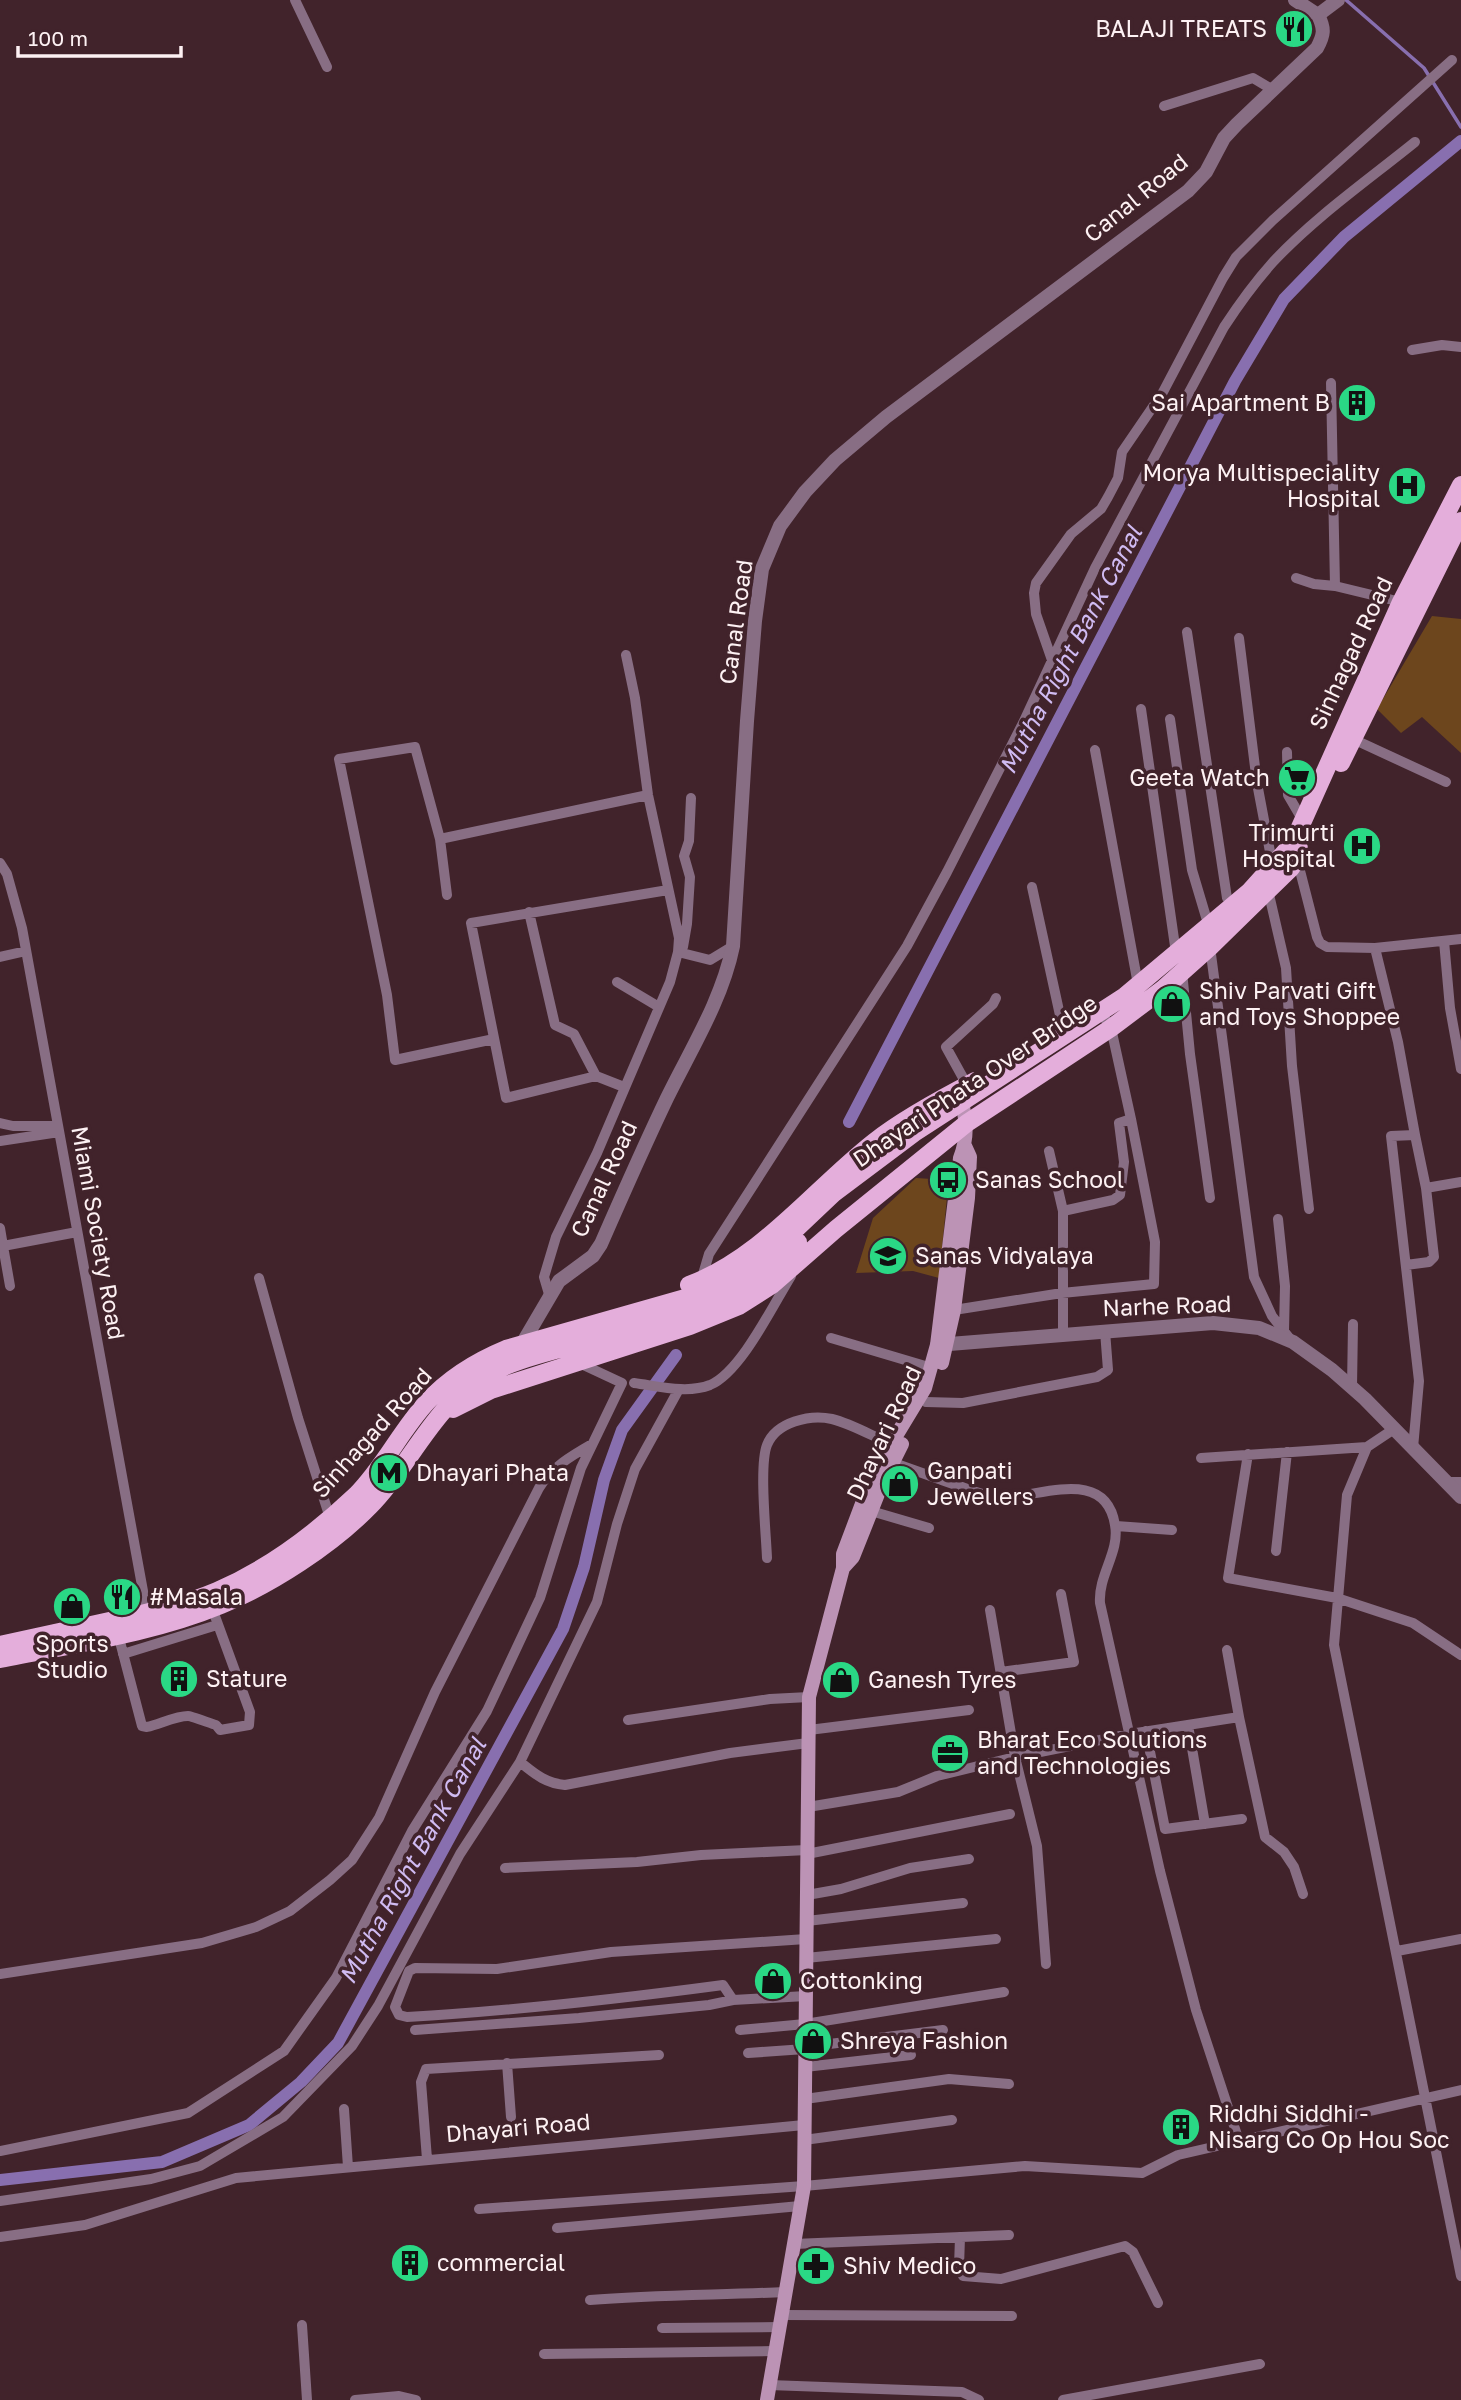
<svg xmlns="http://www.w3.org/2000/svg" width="1461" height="2400" font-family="'Golos Text',sans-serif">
<rect width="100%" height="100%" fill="#41232b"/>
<path fill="#6d461d" d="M 1432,616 L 1461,619 L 1461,753 L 1422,717 L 1401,733 L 1377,709 Z
M 916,1178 L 932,1179 L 948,1187 L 939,1278 L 913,1271 L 856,1273 L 873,1218 Z"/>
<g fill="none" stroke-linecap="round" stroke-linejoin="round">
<path stroke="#886faf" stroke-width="3.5" d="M 1346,0 L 1424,68 L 1461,127"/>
<path stroke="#886faf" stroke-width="12" d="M 849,1122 L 1235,381 L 1284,299 L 1344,237 L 1461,141
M 0,2180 L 162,2162 L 249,2125 L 301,2082 L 338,2043 L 563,1629 L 584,1567 L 604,1480 L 622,1430 L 676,1355"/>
<path stroke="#886e84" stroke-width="10" d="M 295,0 L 327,67
M 1164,106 L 1253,78 L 1273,90
M 1412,350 L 1442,345 L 1461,347
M 1331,383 L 1335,586
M 1296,578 L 1314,584 L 1335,586 L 1401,602
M 1187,632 L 1227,898
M 1239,638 L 1257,783 L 1271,857
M 1052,660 L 1036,614 L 1034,593 L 1036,583 L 1071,534 L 1101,509 L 1108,497 L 1118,478 L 1122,452 L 1163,392 L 1223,278 L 1236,257 L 1273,220 L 1452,60
M 1141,709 L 1175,946
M 1170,719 L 1192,870 L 1206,917
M 1353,739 L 1446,782
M 1095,750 L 1137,979
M 1287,752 L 1288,795 L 1302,819
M 691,798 L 689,841 L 684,856 L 690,877 L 687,924 L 683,947 L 678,952 L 710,960 L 733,946
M 440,839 L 447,895
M 1297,859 L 1317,937 L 1320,943 L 1327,947 L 1375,948 L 1461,939
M 0,863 L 7,874 L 22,928 L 147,1613
M 1032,887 L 1063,1029
M 1268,890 L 1286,968 L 1292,1066 L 1309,1209
M 529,912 L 555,1025 L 574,1034 L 596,1076
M 1444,941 L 1450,1008 L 1461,1069
M 1210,947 L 1254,1277 L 1272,1316 L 1291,1340
M 1375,948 L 1398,1042 L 1415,1135 L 1391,1136 L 1419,1381 L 1413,1448
M 0,957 L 26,951
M 1182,971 L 1190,1054 L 1210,1198
M 617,982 L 659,1007
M 494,1039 L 395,1060 L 387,995 L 339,759 L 415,747 L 440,839 L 648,795
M 967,1085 L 946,1047 L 993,1004 L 996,998
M 624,1087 L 596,1076 L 506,1098 L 471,923 L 668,890
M 0,1123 L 13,1126 L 57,1126
M 0,1141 L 59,1132
M 1049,1151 L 1063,1211 L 1063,1335
M 1426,1188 L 1461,1182
M 1063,1211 L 1113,1200 L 1120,1195 L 1124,1162 L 1119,1123 L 1131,1119
M 1278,1219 L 1285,1286 L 1284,1331
M 0,1228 L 3,1246 L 77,1232
M 3,1246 L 10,1286
M 1406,1265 L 1429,1262 L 1434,1257 L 1426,1188 L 1415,1135
M 259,1278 L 298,1418 L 330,1518
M 701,1281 L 709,1254 L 907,946 L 947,872 L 1023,723 L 1095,568 L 1224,327 C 1239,304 1255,282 1273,262 C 1315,217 1368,180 1415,142
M 549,1294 L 544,1277 L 556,1237 L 597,1153 L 670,982 L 678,952 L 679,938 L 648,795 L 635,698 L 626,655
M 954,1310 L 1062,1293 L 1154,1284 L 1155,1242 L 1131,1119 L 1111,1028 L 1098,1008
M 831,1338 L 932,1368
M 634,1383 C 658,1386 687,1394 710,1385 C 741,1372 773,1305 791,1276
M 1352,1387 L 1353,1324
M 679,1389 L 635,1469 L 617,1524 L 597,1602 L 520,1762 C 535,1774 545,1783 565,1785 L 730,1753 L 808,1743
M 926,1402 L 963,1403 L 1097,1377 L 1108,1370 L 1105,1331
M 1394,1429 L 1367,1447 L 1347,1495 L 1334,1645 L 1461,2276
M 1248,1454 L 1228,1578 L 1337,1598 L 1413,1623 L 1461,1655
M 1201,1458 L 1367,1447
M 1446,1482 L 1461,1482
M 871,1511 L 929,1528
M 1116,1526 L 1172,1530
M 1276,1551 L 1287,1452
M 767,1558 C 766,1533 759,1465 767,1445 C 776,1422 810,1414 832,1419 C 852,1424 872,1436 891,1444
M 990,1610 L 1015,1757 L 1037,1846 L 1046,1964
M 118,1634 L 142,1726 L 147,1727 C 160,1724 176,1716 188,1716 C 191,1716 212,1724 216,1725 L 220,1730 L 249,1725 L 250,1712 L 212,1608
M 1227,1650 L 1239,1717
M 123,1654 L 217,1625
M 1001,1672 L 1074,1662 L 1061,1594
M 628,1720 L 770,1699 L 809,1697
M 1188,1725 L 1205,1824
M 809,1730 L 969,1710
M 1146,1731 L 1165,1829 L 1242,1819
M 808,1807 L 898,1792 L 937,1776 L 1015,1757 L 1130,1734 L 1239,1717 L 1265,1837 L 1284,1852 L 1294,1867 L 1303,1894
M 505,1868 L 637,1862 L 701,1855 L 807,1850 L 812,1853 L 1010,1814
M 807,1895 L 841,1889 L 910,1868 L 969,1859
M 807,1921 L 963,1903
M 1397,1951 L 1461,1939
M 806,1958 L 996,1939
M 0,1974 L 202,1943 L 256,1927 L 290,1911 L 330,1880 L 352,1860 L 379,1818 L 435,1692 L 539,1488 C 552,1467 571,1456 592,1444
M 806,1996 L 733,2000 L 723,1985 C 618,1999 513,2011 407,2017 L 399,2015 L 395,2007 L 409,1971 L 415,1968 L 497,1969 L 611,1952 L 806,1939
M 415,2030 L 579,2018 L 709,2005 L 733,2000
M 740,2030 L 805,2024 L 1004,1992
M 805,2047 L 943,2030
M 748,2053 L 805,2049
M 507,2063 L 511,2117
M 805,2067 L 911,2055
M 805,2099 L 949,2079 L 1009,2084
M 344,2109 L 348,2167
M 804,2140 L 952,2120
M 1239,2141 L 1461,2090
M 0,2151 L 188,2113 L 284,2051 L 336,1978 L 412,1831 L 487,1711 L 540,1598 L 581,1468 L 622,1383 L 577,1362
M 427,2159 L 421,2082 L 426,2069 L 659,2055
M 0,2201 L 151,2179 L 200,2166 L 283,2117 L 352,2046 L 378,2006 L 460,1854 L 520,1762
M 479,2209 L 804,2186 L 1025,2166 L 1142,2173 L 1178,2155 L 1239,2141 L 1196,2010 L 1160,1871 L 1100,1603 C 1098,1575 1120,1552 1115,1525 C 1105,1463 1033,1501 995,1497 C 983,1495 971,1490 959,1486 C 935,1478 912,1469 888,1461
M 557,2228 L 800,2206
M 0,2237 L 85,2225 L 236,2178 L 804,2125
M 960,2237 L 959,2267 L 963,2276 L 1001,2279 L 1125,2246 L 1133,2252 L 1158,2303
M 794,2244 L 1009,2235
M 590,2300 C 655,2295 720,2295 785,2292
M 782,2315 L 1012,2316
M 302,2325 L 307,2400
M 662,2328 L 780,2327
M 544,2354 L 775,2351
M 769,2385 L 962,2392 L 979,2400
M 355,2400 L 399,2396 L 416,2400
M 1063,2400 L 1260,2364"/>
<path stroke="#886e84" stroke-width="14" d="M 1295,0 L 1318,15 L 1338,0
M 522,1344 L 559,1281 L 593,1256 L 601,1244 C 622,1196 644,1146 667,1098 C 691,1049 722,1000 733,946 L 747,721 L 755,621 L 762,569 L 780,526 L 805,492 L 835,460 L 886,417 L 1188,191 L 1206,172 L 1224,138 L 1237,124 L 1317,48 C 1324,35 1325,29 1318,15
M 937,1345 L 1213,1323 L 1259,1328 L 1293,1342 L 1332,1370 L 1365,1399 L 1461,1497"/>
<path stroke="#bc93b5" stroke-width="14" d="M 942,1363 L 954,1310 L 968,1198 L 970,1157 L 965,1146
M 843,1568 L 853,1557 L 882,1484 L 902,1444
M 767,2400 L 804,2186 L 809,1697 L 843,1568 L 843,1554 L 863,1501 L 882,1459 L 925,1388 L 937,1345 L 960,1158 C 969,1135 966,1117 960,1094"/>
<path stroke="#e4aedb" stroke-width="18" d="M 1341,763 L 1461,521
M 689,1285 C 762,1258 814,1189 874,1142 C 903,1119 942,1098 975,1081
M 453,1409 L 491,1390 L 690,1326 L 739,1306 L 772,1285 L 836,1229 L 967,1123 L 1111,1028 L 1163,989 L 1210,947 L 1291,868 L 1297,859 L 1299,848
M 0,1645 C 38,1637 76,1628 114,1620 C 149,1612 184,1605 217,1591 C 268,1569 316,1533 356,1495 C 384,1467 401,1430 427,1402 C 449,1378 477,1361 506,1349 L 696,1295 L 739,1277 L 759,1264 L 834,1193 L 914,1133 L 1125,996 L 1249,892 L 1293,843 L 1401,602 L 1461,485
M 0,1659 C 73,1644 151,1634 221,1605 C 272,1584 332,1545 370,1506 C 411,1465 433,1405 485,1376 C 511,1361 542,1354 570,1346 C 634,1328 703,1316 759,1278 C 774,1268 785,1255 798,1242"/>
</g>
<defs>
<g id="restaurant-disc" transform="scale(2.0125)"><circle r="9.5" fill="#2ad885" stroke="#41232b"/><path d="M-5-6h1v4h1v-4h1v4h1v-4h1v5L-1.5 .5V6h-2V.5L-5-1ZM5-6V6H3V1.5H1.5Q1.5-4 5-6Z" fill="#111"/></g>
<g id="building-disc" transform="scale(2.0125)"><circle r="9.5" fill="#2ad885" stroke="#41232b"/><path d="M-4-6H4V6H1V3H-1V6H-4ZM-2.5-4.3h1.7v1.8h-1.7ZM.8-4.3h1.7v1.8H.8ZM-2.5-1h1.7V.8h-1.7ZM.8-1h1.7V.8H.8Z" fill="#111"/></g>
<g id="hospital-disc" transform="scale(2.0125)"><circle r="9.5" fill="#2ad885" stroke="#41232b"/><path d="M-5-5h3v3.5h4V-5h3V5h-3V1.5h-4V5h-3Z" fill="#111"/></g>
<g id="supermarket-disc" transform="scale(2.0125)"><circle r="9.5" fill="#2ad885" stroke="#41232b"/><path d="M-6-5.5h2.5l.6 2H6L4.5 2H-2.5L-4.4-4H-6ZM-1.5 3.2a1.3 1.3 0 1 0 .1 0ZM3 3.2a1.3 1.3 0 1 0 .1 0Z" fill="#111"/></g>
<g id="shop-disc" transform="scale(2.0125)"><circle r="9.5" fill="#2ad885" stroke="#41232b"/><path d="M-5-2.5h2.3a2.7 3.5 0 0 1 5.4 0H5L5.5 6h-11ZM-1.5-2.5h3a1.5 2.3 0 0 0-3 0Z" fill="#111"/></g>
<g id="bus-disc" transform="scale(2.0125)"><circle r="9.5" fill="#2ad885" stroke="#41232b"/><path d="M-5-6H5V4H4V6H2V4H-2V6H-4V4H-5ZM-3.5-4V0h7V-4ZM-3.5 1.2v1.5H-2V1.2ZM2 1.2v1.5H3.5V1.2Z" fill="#111"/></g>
<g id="school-disc" transform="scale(2.0125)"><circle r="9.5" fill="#2ad885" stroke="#41232b"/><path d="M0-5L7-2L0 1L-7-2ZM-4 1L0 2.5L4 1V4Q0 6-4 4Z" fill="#111"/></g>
<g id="metro-disc" transform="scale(2.0125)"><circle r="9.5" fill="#2ad885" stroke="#41232b"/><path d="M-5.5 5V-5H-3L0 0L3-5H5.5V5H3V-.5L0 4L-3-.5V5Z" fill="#111"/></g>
<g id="office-disc" transform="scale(2.0125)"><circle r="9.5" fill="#2ad885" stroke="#41232b"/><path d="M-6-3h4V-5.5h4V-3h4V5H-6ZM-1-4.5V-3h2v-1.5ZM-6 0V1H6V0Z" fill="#111"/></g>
<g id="pharmacy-disc" transform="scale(2.0125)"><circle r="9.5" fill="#2ad885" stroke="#41232b"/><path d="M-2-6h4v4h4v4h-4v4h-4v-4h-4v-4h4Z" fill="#111"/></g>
</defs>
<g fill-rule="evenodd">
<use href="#restaurant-disc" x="1294" y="29"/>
<use href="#building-disc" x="1357" y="403"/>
<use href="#hospital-disc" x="1407" y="486"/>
<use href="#supermarket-disc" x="1297" y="778"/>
<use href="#hospital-disc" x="1362" y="846"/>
<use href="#shop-disc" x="1172" y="1004"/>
<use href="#bus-disc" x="948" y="1180"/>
<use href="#school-disc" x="888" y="1256"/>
<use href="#metro-disc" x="389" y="1473"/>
<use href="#shop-disc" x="900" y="1484"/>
<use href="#restaurant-disc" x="122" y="1597"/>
<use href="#shop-disc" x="72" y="1606"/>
<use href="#building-disc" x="179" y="1679"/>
<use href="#shop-disc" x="841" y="1680"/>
<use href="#office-disc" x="950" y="1753"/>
<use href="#shop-disc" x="773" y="1981"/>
<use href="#shop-disc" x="813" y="2041"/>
<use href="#building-disc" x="1181" y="2127"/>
<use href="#building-disc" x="410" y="2263"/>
<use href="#pharmacy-disc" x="816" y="2266"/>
</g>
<g text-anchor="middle" stroke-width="7" stroke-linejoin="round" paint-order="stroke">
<g font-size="23" fill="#fdf1f3" stroke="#41232b" text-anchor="start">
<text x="1267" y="37" text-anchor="end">BALAJI TREATS</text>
<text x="1330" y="411" text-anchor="end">Sai Apartment B</text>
<text x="1380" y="481" text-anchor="end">Morya Multispeciality<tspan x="1380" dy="26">Hospital</tspan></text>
<text x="1270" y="786" text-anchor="end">Geeta Watch</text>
<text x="1335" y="841" text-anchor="end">Trimurti<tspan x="1335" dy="26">Hospital</tspan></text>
<text x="1199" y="999">Shiv Parvati Gift<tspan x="1199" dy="26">and Toys Shoppee</tspan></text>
<text x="975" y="1188">Sanas School</text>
<text x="915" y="1264">Sanas Vidyalaya</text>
<text x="927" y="1479">Ganpati<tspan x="927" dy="26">Jewellers</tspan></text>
<text x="416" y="1481">Dhayari Phata</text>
<text x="149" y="1605">#Masala</text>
<text x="72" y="1652" text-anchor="middle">Sports<tspan x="72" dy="26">Studio</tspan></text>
<text x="206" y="1687">Stature</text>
<text x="868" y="1688">Ganesh Tyres</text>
<text x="977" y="1748">Bharat Eco Solutions<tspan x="977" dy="26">and Technologies</tspan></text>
<text x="800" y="1989">Cottonking</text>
<text x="840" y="2049">Shreya Fashion</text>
<text x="1208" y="2122">Riddhi Siddhi -<tspan x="1208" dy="26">Nisarg Co Op Hou Soc</tspan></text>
<text x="437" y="2271">commercial</text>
<text x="843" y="2274">Shiv Medico</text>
</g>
<g font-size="23" fill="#fdf1f3" stroke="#41232b">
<text transform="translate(1136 198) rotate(-39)" y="8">Canal Road</text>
<text transform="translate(736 622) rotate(-82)" y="8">Canal Road</text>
<text transform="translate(1351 653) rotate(-65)" y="8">Sinhagad Road</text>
<text transform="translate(975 1081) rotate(-34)" y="8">Dhayari Phata Over Bridge</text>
<text transform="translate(604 1179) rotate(-65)" y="8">Canal Road</text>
<text transform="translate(98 1233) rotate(80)" y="8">Miami Society Road</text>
<text transform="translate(1167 1306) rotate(-2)" y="8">Narhe Road</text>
<text transform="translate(372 1433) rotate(-48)" y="8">Sinhagad Road</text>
<text transform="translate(884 1433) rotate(-65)" y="8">Dhayari Road</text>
<text transform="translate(518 2128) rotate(-5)" y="8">Dhayari Road</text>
</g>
<g font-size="24" font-style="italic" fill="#d0bbf2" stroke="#41232b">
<text transform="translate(1071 650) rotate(-62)" y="8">Mutha Right Bank Canal</text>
<text transform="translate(413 1861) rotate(-61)" y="8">Mutha Right Bank Canal</text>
</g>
</g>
<path d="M18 46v10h163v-10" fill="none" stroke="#fdf1f3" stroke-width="3.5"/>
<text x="28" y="46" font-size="21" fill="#fdf1f3" stroke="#41232b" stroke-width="5" paint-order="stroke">100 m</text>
</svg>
